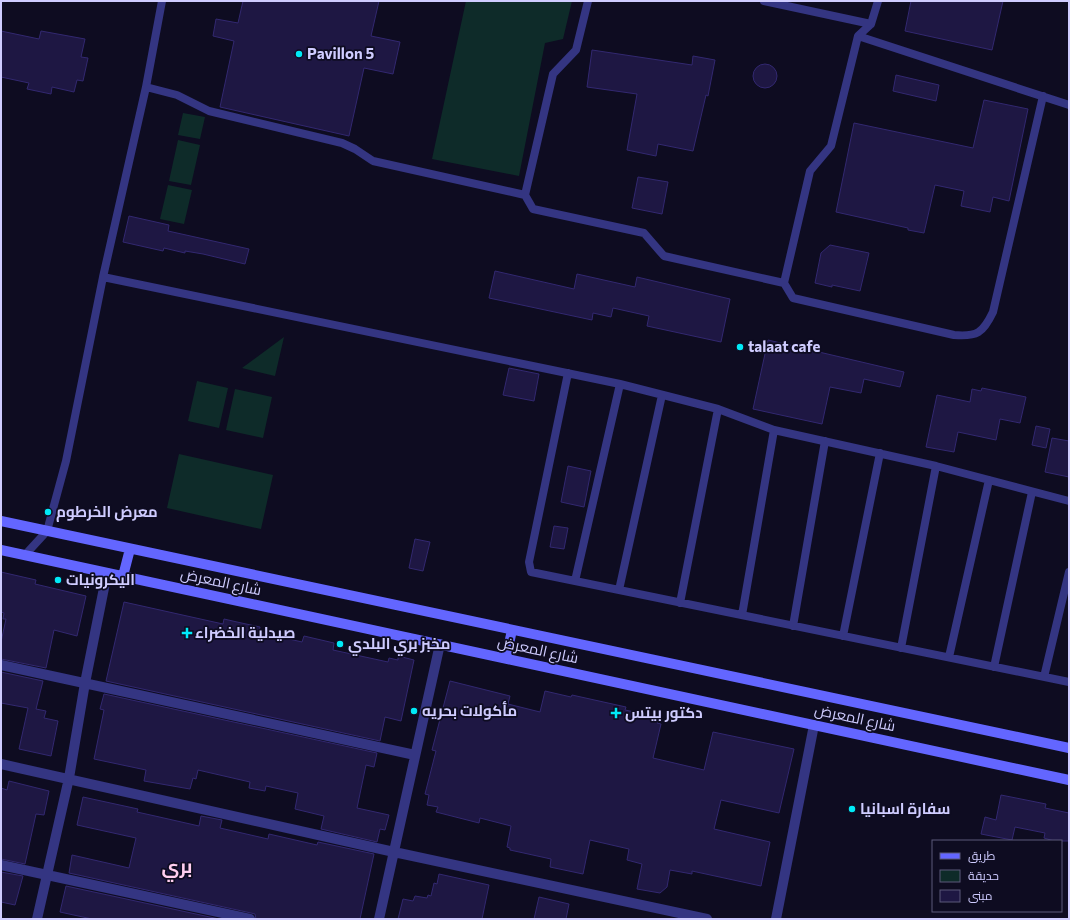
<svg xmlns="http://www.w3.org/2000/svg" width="1070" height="920" font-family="Commissioner,Cairo,sans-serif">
<rect width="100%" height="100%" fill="#0e0c21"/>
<path fill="#0e2b29" d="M 466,1 L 572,1 L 563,39 L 545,43 L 519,176 L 432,159 Z
M 183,113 L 205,117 L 200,139 L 178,135 Z
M 178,140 L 200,145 L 191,185 L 169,181 Z
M 168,185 L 192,190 L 184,224 L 160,219 Z
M 284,337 L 275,376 L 242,368 Z
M 197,381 L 228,388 L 219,428 L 188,421 Z
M 235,389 L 272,397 L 263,438 L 226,430 Z
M 179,454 L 273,475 L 261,529 L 167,508 Z"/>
<path fill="#1e1743" stroke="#322870" d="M 243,1 L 379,1 L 371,36 L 400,42 L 393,74 L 364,68 L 349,136 L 220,107 L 234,41 L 213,36 L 216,19 L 238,23 Z
M 911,1 L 1003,1 L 992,50 L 905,31 Z
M 1,31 L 39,39 L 41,31 L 85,39 L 81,57 L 88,58 L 83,81 L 77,80 L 74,92 L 52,87 L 51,94 L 27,89 L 29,83 L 1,77 Z
M 592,50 L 692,65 L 693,56 L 715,60 L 708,96 L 706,95 L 693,151 L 658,144 L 656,156 L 627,150 L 637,94 L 587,87 Z
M753 76a12 12 0 1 1 24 0a12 12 0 1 1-24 0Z
M 896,75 L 939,85 L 936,101 L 893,91 Z
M 984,100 L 1028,109 L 1009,201 L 993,197 L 990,212 L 961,206 L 964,191 L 935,185 L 924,233 L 908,230 L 908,228 L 836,212 L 854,123 L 973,148 Z
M 638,177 L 668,182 L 662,214 L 632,208 Z
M 129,216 L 169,225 L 168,231 L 249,249 L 245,264 L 203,254 L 185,251 L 185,253 L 164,248 L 163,251 L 123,242 Z
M 830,245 L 869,253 L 860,291 L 832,285 L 832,287 L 815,283 L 821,253 Z
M 495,271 L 574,289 L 577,274 L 635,287 L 637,277 L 730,299 L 721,342 L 647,326 L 649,316 L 613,308 L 611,317 L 593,313 L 592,320 L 489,298 Z
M 768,340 L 904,372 L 900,387 L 864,379 L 861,393 L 830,387 L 822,424 L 753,409 Z
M 509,368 L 539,374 L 534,401 L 503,395 Z
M 982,388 L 1026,397 L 1020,423 L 1000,419 L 996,440 L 958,432 L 954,452 L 926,447 L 937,395 L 970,402 L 972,389 L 981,391 Z
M 1036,426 L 1050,429 L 1046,448 L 1032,445 Z
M 1052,438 L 1069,441 L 1069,477 L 1045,472 Z
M 568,466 L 591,471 L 584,507 L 561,502 Z
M 554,526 L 568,528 L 564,549 L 550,547 Z
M 415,539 L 430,542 L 423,571 L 409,568 Z
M 1,572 L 36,580 L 35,584 L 86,596 L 77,636 L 54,630 L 46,668 L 1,659 L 1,642 L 6,619 L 3,619 L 4,613 L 1,612 Z
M 124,602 L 223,624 L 224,619 L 237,622 L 260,627 L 259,632 L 302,642 L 304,636 L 334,643 L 333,650 L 388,662 L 389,658 L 398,660 L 398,656 L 414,660 L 401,721 L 385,717 L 380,741 L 106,681 Z
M 1,672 L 43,681 L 36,709 L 46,711 L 44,718 L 58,721 L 51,756 L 19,749 L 28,708 L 1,703 Z
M 450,681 L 510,696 L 508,704 L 540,712 L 545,691 L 571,697 L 572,695 L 626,707 L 625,710 L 659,717 L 657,723 L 661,724 L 653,758 L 704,770 L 713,732 L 794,749 L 779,813 L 721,800 L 714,829 L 770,842 L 761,886 L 692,871 L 692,874 L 670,870 L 667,887 L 660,893 L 637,889 L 642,864 L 627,860 L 629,849 L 590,840 L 583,874 L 550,867 L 551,859 L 510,850 L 510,848 L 507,847 L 511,826 L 480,818 L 479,823 L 436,812 L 438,807 L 427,805 L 429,795 L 425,794 L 436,751 L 432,750 Z
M 104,694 L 377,753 L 374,767 L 366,765 L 357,808 L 389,815 L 385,830 L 380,829 L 377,842 L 321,829 L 324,816 L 295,809 L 298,793 L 266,786 L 265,791 L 249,788 L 250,782 L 198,770 L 196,779 L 193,778 L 190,789 L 144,781 L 146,770 L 94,759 L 104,710 L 100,709 Z
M 9,781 L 49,791 L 44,815 L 36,814 L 25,864 L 1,859 L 1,788 L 7,790 Z
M 1001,795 L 1046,804 L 1045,808 L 1069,813 L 1069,841 L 1054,841 L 1044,838 L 1045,833 L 1015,827 L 1012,840 L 981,834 L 985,817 L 996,820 Z
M 83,797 L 138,809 L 137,812 L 155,816 L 199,826 L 201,816 L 222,820 L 220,828 L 268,839 L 269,834 L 317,845 L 318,842 L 374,854 L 360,919 L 256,919 L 255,914 L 251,913 L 69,873 L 72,855 L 129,868 L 136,838 L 77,825 Z
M 1,872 L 23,876 L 15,905 L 1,902 Z
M 439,874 L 489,885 L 482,919 L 398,919 L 403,899 L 413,901 L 415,896 L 427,898 L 428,895 L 431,896 L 434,883 L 437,884 Z
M 66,886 L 219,919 L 92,919 L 60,912 Z
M 539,897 L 569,904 L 566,919 L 534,919 Z"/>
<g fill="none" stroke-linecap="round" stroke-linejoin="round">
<path stroke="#343582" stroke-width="8" d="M 588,1 L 576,50 L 553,74 L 525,195 L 533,209 L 644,233 L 664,256 L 784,283
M 764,1 L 871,24
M 878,1 L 871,24 L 858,36 L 831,146 L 810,171 L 784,283 L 793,298 L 954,335 C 977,337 983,333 993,312 L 1043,96
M 858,36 L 1069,105
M 146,87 L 177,95 L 209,111 L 342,143 L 355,149 L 373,161 L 525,195
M 103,277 L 620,384 L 718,409 L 774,430 L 936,466 L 1069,501
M 568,373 L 529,562 L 531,572 L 1069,682
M 25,555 L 47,531 L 66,461 L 103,277 L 146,87 L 162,1
M 575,581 L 620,384
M 619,590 L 662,395
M 680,603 L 718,409
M 742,615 L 774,430
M 793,626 L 825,441
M 843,636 L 880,453
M 901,648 L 936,466
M 949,657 L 989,480
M 994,667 L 1032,492
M 1044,677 L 1069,572"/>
<path stroke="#343582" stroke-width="10" d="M 1,665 L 415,755
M 1,764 L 394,852 L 707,919
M 1,865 L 250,919
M 37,919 L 69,778 L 85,683 L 107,573
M 379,919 L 440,644
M 776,919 L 814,725"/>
<path stroke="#6366ff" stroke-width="10" d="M 1,521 L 1069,748
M 1,550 L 1069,780
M 123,576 L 130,549
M 506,658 L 512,630"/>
</g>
<g fill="#00eaf7" stroke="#0e0c21" stroke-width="1.5">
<circle cx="299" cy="54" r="4"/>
<circle cx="740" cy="347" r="4"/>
<circle cx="48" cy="512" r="4"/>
<circle cx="58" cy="580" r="4"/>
<path d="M185 627h4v4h4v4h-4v4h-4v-4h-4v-4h4z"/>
<circle cx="340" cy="644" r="4"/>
<circle cx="414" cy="711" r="4"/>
<path d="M614 707h4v4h4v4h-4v4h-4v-4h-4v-4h4z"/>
<circle cx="852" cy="809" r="4"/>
</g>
<g text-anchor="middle" stroke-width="3.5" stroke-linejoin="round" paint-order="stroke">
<g font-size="15" font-weight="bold" fill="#cfccff" stroke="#0e0c21" text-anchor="start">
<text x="307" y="59">Pavillon 5</text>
<text x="748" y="352">talaat cafe</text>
<text x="56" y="517">معرض الخرطوم</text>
<text x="66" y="585">اليكرونيات</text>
<text x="195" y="638">صيدلية الخضراء</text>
<text x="348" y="649">مخبز بري البلدي</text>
<text x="422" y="716">مأكولات بحريه</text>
<text x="625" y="718">دكتور بيتس</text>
<text x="860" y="814">سفارة اسبانيا</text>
</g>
<g font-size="15" fill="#cfccff" stroke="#0e0c21">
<text transform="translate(221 582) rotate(12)" y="5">شارع المعرض</text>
<text transform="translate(538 650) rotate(12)" y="5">شارع المعرض</text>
<text transform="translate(855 718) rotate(12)" y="5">شارع المعرض</text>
</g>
<g font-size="19" font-weight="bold" fill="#ffceef" stroke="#0e0c21">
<text x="177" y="873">بري</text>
</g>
</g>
<rect width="1070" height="920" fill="none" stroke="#cfccff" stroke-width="4"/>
<rect x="932" y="840" width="130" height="72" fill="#0e0c21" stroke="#5b597a"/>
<rect x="940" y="853" width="20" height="6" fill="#6366ff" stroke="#5b597a"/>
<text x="968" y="860" font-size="12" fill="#cfccff">طريق</text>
<rect x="940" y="870" width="20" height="12" fill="#0e2b29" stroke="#5b597a"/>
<text x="968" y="880" font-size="12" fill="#cfccff">حديقة</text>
<rect x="940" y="890" width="20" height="12" fill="#1e1743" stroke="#5b597a"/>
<text x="968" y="900" font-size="12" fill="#cfccff">مبنى</text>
</svg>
